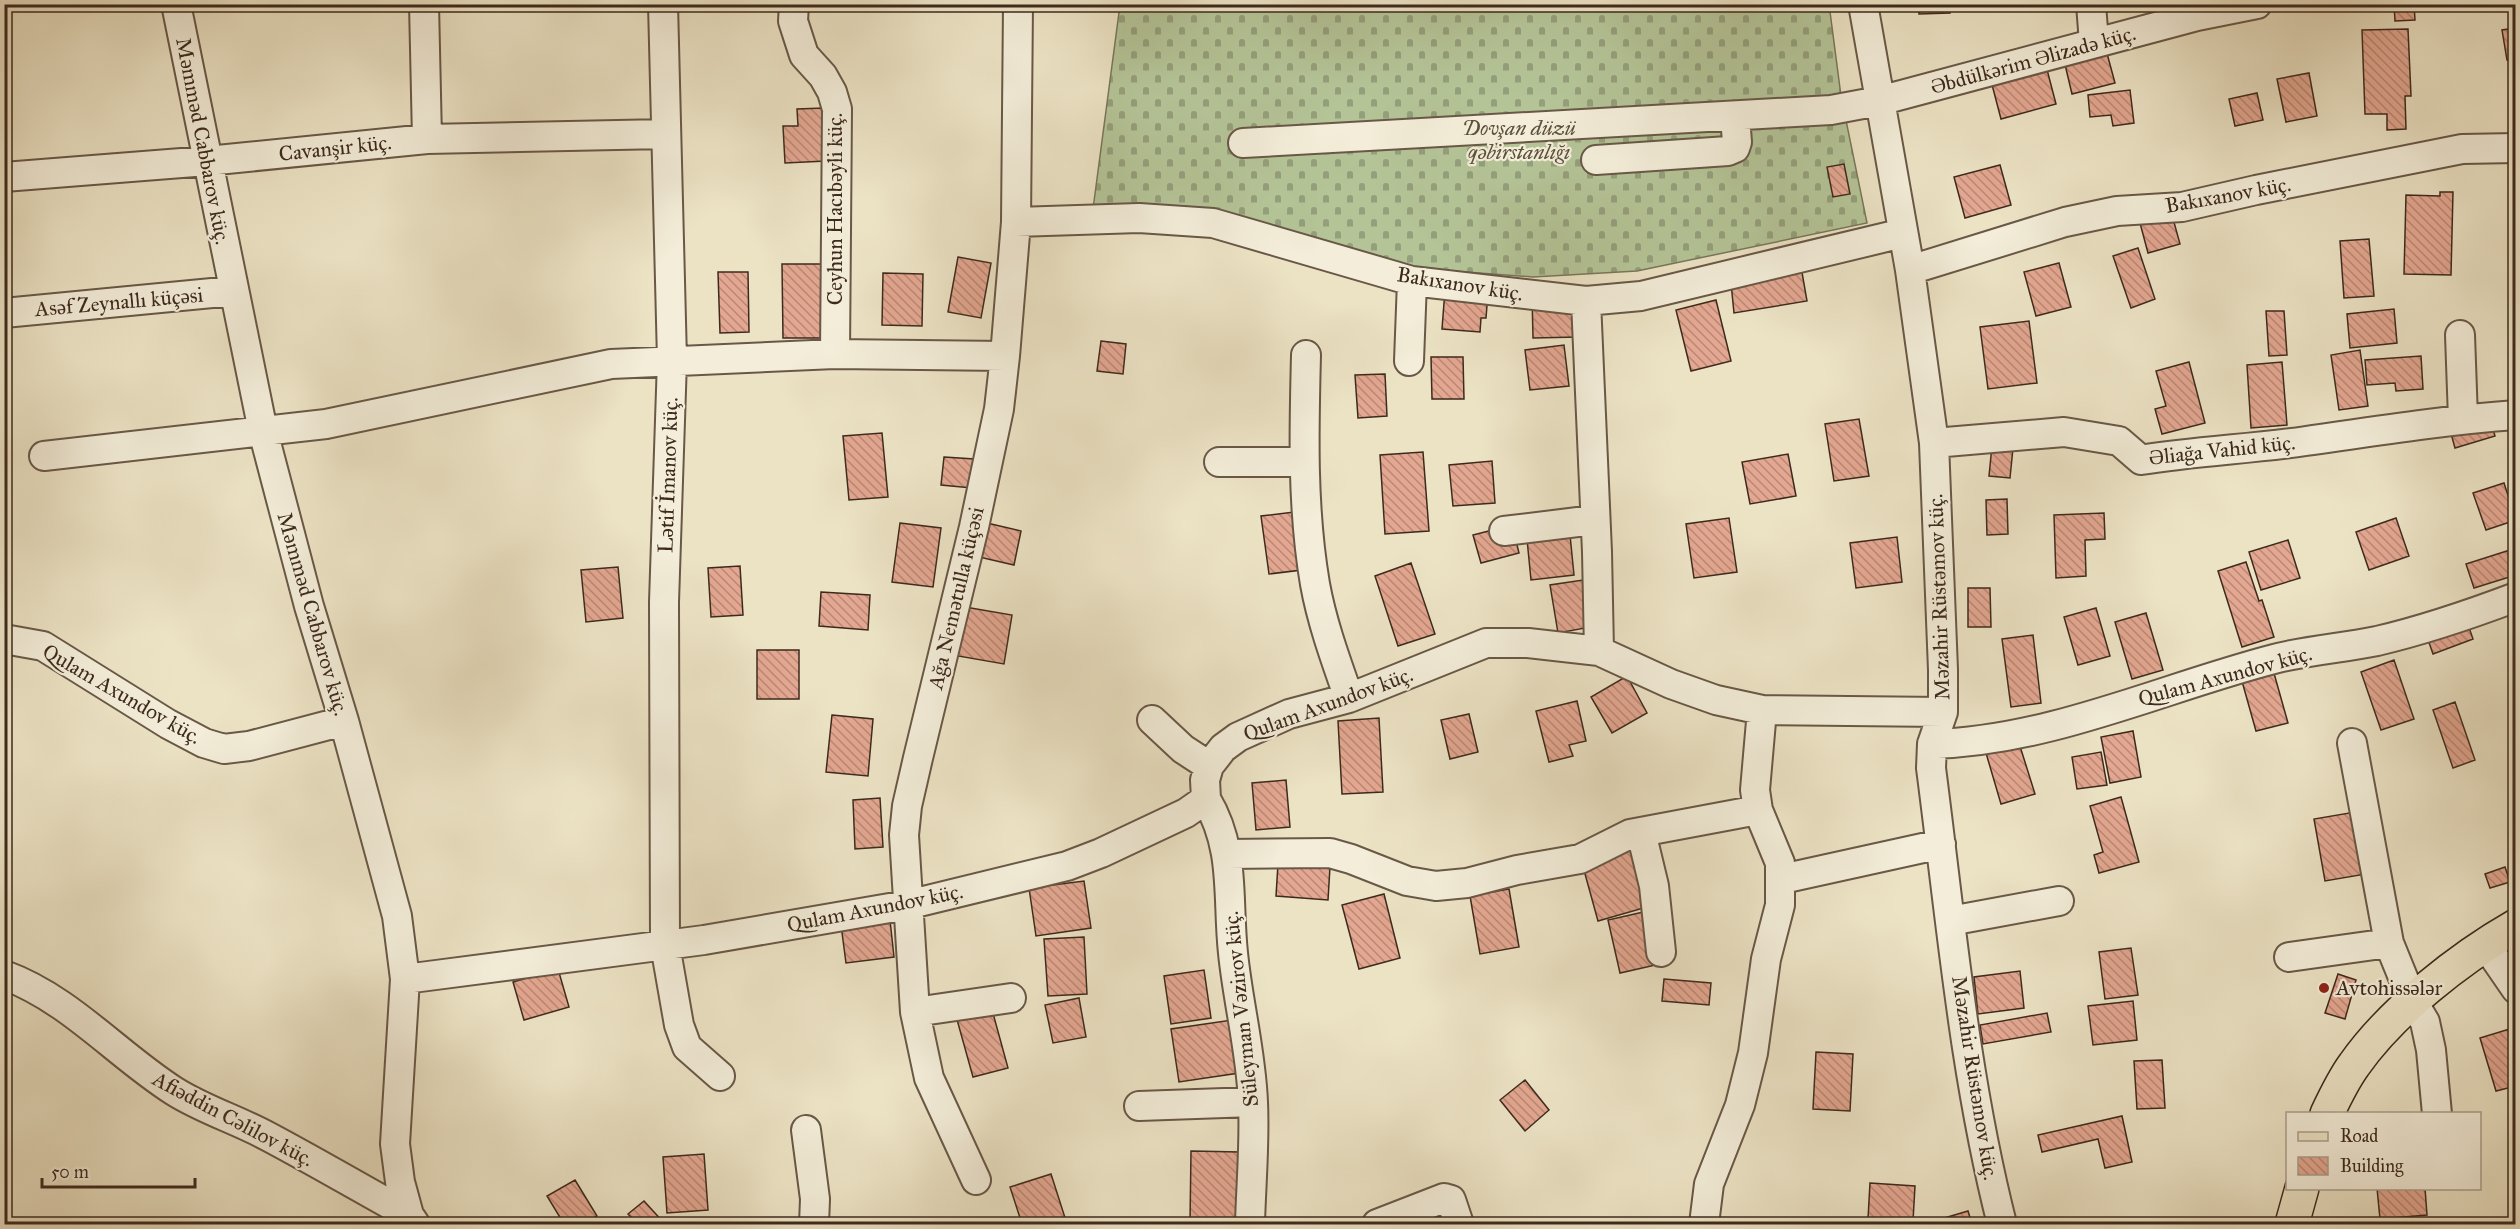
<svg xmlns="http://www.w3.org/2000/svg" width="2520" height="1229" font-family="'IM FELL Great Primer',serif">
<defs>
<pattern id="cemetery-stones" width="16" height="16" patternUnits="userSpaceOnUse" patternTransform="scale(1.5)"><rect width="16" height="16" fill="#b4c497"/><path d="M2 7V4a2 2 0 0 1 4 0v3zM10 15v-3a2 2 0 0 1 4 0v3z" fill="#949f7b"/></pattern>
<pattern id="building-back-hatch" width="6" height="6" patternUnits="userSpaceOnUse" patternTransform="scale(1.5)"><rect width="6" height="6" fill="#e4a791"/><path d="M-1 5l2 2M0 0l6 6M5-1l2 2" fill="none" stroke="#ba8876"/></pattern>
</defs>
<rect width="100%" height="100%" fill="#ece3c5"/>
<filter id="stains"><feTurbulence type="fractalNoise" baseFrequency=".00333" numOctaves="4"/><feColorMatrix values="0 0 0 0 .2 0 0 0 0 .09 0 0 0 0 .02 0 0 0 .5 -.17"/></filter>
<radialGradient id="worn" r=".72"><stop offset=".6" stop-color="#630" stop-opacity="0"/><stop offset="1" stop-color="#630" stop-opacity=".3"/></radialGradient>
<path fill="url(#cemetery-stones)" stroke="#78775a" stroke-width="1.5" d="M 1829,4 L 1841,96 L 1867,223 L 1637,271 L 1533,277 L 1385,266 L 1259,221 L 1160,206 L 1093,209 L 1120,5 Z"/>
<path fill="url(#building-back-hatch)" stroke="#3d2a1d" stroke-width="1.5" d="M 1919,4 L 1949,4 L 1950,13 L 1919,14 Z
M 2394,4 L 2414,4 L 2415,20 L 2395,21 Z
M 2515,28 L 2516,59 L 2507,60 L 2502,30 Z
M 2408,29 L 2411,96 L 2405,96 L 2406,129 L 2387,130 L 2387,114 L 2365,114 L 2362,30 Z
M 2105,46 L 2115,83 L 2072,94 L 2063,56 Z
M 2045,62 L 2056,104 L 2001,119 L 1990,77 Z
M 2309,73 L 2317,116 L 2286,122 L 2277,79 Z
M 2130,90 L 2134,123 L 2113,126 L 2111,115 L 2090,117 L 2088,95 Z
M 2257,93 L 2263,120 L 2235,126 L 2229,99 Z
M 824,108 L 826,161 L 785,163 L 783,126 L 798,126 L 797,109 Z
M 1844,164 L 1850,194 L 1833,197 L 1827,167 Z
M 2000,165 L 2011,205 L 1965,218 L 1954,177 Z
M 2440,192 L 2453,192 L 2451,275 L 2404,274 L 2406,195 L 2440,196 Z
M 2172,215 L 2180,244 L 2148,253 L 2140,223 Z
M 2369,239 L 2374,296 L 2344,298 L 2340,241 Z
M 2138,248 L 2155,299 L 2131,308 L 2113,256 Z
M 958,257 L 991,263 L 981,318 L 948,312 Z
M 1800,261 L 1807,301 L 1734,313 L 1730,273 Z
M 2059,263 L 2071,307 L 2036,316 L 2024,272 Z
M 782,264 L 821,264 L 822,338 L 783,338 Z
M 718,272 L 748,272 L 749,332 L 720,333 Z
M 883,273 L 923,274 L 922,326 L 882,325 Z
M 1445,290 L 1488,293 L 1486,318 L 1481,318 L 1480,332 L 1442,329 Z
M 1577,294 L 1578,337 L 1533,338 L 1532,295 Z
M 1716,300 L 1731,361 L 1691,371 L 1676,310 Z
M 2394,309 L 2397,343 L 2350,348 L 2347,314 Z
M 2266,311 L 2284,311 L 2287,355 L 2269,356 Z
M 2029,321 L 2037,383 L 1988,389 L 1980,327 Z
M 1101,341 L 1126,344 L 1123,374 L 1097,371 Z
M 1564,345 L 1569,386 L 1530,390 L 1525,350 Z
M 2360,350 L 2368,406 L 2339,410 L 2331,355 Z
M 2421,356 L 2423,389 L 2396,391 L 2395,383 L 2367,385 L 2365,360 Z
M 1431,357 L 1463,357 L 1464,399 L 1432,399 Z
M 2189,362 L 2205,423 L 2162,434 L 2155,409 L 2166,406 L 2156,371 Z
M 2282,362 L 2287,425 L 2251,428 L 2247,365 Z
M 1385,374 L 1387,416 L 1358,418 L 1355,375 Z
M 1859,419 L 1869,476 L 1834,481 L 1825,424 Z
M 2490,419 L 2495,436 L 2455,448 L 2450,430 Z
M 882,433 L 888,497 L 849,500 L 843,436 Z
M 1992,446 L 2013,448 L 2010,478 L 1989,476 Z
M 1423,452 L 1429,531 L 1385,534 L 1380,455 Z
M 1788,454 L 1796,496 L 1750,504 L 1742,462 Z
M 944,457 L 974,459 L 972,488 L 941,485 Z
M 1492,461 L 1495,503 L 1453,506 L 1449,465 Z
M 2504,483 L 2516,520 L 2486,530 L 2473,493 Z
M 2007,499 L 2008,534 L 1987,535 L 1986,500 Z
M 1302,511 L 1310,569 L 1269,574 L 1261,516 Z
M 2104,513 L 2105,539 L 2085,540 L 2086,576 L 2056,578 L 2054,515 Z
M 1729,518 L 1737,572 L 1694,578 L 1686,524 Z
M 2396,518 L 2409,556 L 2369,570 L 2356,532 Z
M 900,523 L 941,528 L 933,587 L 892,582 Z
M 987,523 L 1021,531 L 1014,565 L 979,557 Z
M 1512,525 L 1519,553 L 1481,563 L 1473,535 Z
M 1569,525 L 1574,575 L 1531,580 L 1526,529 Z
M 1897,537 L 1902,582 L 1856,588 L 1850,543 Z
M 2288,540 L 2300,578 L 2261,590 L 2249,552 Z
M 2510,550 L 2516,566 L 2516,575 L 2474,588 L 2466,564 Z
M 2246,562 L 2259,601 L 2262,600 L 2274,637 L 2242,647 L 2218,571 Z
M 1411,563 L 1435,634 L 1398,646 L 1375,576 Z
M 740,566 L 743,615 L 711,617 L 708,568 Z
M 618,567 L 623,618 L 586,622 L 581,570 Z
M 1583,580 L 1591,627 L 1558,633 L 1550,585 Z
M 1968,588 L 1990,588 L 1991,627 L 1968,627 Z
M 821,592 L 870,595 L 868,630 L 819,626 Z
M 965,607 L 1012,615 L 1004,664 L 958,656 Z
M 2096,608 L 2110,656 L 2078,665 L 2064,617 Z
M 2146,613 L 2163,670 L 2132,679 L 2115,622 Z
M 2464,613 L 2473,639 L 2433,654 L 2424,628 Z
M 2033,635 L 2041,703 L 2011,707 L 2002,639 Z
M 757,650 L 799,650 L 799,699 L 757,699 Z
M 2270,659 L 2288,723 L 2256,731 L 2238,667 Z
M 2394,660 L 2414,719 L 2381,730 L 2361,672 Z
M 1627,676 L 1647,713 L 1612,733 L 1591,697 Z
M 1577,701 L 1586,741 L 1569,745 L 1573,756 L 1549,762 L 1536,711 Z
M 2455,702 L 2475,760 L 2453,768 L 2433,710 Z
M 1469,714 L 1478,752 L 1450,759 L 1441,720 Z
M 832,715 L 873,719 L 868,776 L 826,772 Z
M 1379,718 L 1383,792 L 1342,794 L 1338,721 Z
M 2133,731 L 2141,777 L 2110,783 L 2101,737 Z
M 2019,743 L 2035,794 L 2001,804 L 1986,753 Z
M 2101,752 L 2107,785 L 2077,789 L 2072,757 Z
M 1286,780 L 1290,827 L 1256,830 L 1252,783 Z
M 2121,797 L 2139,862 L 2099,873 L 2094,855 L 2103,852 L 2090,806 Z
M 880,798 L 883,847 L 855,849 L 853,800 Z
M 2355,812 L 2366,874 L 2325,881 L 2314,819 Z
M 1632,850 L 1647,907 L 1598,921 L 1582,863 Z
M 1278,864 L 1330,867 L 1328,900 L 1276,896 Z
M 2505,867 L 2510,882 L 2490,888 L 2485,874 Z
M 1084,881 L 1091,928 L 1036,936 L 1029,888 Z
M 1509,889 L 1519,947 L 1480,954 L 1470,896 Z
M 1384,894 L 1400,958 L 1359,969 L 1342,905 Z
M 1648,911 L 1660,964 L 1620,973 L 1608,920 Z
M 890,920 L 894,957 L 846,963 L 841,925 Z
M 1084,937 L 1087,994 L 1048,996 L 1044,939 Z
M 2131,948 L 2138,995 L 2105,999 L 2099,952 Z
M 558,969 L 569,1007 L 524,1020 L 513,982 Z
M 1204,970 L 1211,1018 L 1171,1024 L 1164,976 Z
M 2020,971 L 2024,1008 L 1978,1014 L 1974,977 Z
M 2338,974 L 2356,980 L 2345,1019 L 2325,1013 Z
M 1664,979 L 1711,983 L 1709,1005 L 1662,1001 Z
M 1079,998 L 1086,1037 L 1053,1043 L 1045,1005 Z
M 2133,1001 L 2137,1040 L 2093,1045 L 2088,1006 Z
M 991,1006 L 1008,1068 L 973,1077 L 956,1016 Z
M 2047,1013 L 2051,1032 L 1983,1044 L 1980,1025 Z
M 1232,1020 L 1239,1073 L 1179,1082 L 1171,1029 Z
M 2516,1027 L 2516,1086 L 2496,1091 L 2480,1038 Z
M 1816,1052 L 1853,1054 L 1850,1111 L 1813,1109 Z
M 2162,1060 L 2165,1108 L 2137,1109 L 2134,1061 Z
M 1525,1080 L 1549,1110 L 1525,1131 L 1500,1100 Z
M 2122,1116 L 2132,1162 L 2105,1168 L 2098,1139 L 2042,1152 L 2038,1135 Z
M 1191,1151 L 1240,1152 L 1239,1224 L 1190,1223 Z
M 704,1154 L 708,1210 L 667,1213 L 663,1157 Z
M 1051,1174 L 1067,1224 L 1022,1224 L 1010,1187 Z
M 575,1180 L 597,1216 L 582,1224 L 564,1224 L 547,1196 Z
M 1870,1183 L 1915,1186 L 1913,1221 L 1868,1219 Z
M 2377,1188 L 2425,1188 L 2427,1215 L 2380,1219 Z
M 644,1201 L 665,1224 L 638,1224 L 628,1214 Z
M 1968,1211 L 1972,1224 L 1943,1224 L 1941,1219 Z"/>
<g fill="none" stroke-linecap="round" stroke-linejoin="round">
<g stroke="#695847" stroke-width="32">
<path id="minor" d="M 176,4 L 263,431 L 309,606 L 344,721 L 397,916 L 405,979 L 395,1144 L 400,1182 L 409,1215 L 415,1224
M 424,4 L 427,139
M 663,4 L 672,360 L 664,602 L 665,945 L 679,1025 L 687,1047 L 720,1076
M 794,4 L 793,21 L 804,55 L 823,76 L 832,92 L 837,109 L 835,354
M 1863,4 L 1910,270 L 1934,443 L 1943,670 L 1943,712 L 1932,744 L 1931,768 C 1951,921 1964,1075 2002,1224
M 2091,4 L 2094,43
M 1243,143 L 1831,110 L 1879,101 L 2197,16 L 2257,4
M 1596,160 L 1728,151 L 1735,148 L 1737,142 L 1735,117
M 4,177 L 207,161 L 427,139 L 665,134
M 1016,222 L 1139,218 L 1213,223 L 1412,281 L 1586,301 L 1641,296 L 1903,233
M 1910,270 L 2065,222 L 2117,211 L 2182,207 L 2256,190 L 2462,149 L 2516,148
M 1586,301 L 1597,552 L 1599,651
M 4,313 L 233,291
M 2460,335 L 2463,419
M 1306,355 C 1304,431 1302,508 1315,584 C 1322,623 1336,661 1349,698
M 1409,361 L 1412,281
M 1934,443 L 2064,432 L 2119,441 L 2141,460 C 2196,451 2251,449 2306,441 C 2376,431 2445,420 2516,415
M 44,456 L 326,424 L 611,364 L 835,354 L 1005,356
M 1219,462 L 1303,462
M 1504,531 L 1594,520
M 4,639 L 43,646 L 168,724 L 204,743 L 224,749 L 249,746 L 344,721
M 1152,720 L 1183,749 L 1209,766
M 2352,743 L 2389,943 L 2413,1002 L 2425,1022 L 2431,1050 L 2437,1114
M 1932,744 C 2050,741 2162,688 2274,659 C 2308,650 2343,648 2377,641 C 2424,630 2471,614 2516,597
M 1206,799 C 1236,849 1227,897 1233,953 C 1238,1003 1251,1051 1253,1102 C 1255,1142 1251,1184 1250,1224
M 1641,832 L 1654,886 L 1661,952
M 1228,854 L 1330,853 L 1351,859 L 1407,881 L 1436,886 L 1467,883 L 1517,870 L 1580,859 L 1630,834 L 1758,810
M 1782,879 L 1941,844
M 1950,921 L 2059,901
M 2485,944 L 2516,989
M 2289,957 L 2389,943
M 4,975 C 70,999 116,1054 174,1091 C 204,1110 238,1120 269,1137 C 316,1162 362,1189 409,1215
M 405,979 L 704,940 L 907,905 L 1067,866 L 1101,853 L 1186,813 L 1206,799 L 1205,780 L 1209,766 L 1223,748 L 1238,737 L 1289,714 L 1349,698 L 1486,643 L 1528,643 L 1599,651 L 1671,684 L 1716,700 L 1762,710 L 1943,712
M 915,1012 L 1011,998
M 1139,1106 L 1253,1102
M 806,1130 L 815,1199 L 814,1224
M 976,1180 L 929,1078 L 915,1012 L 904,835 L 907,806 L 918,758 L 974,527 L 999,409 L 1005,356 L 1016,222 L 1018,4
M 1377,1224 L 1444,1198 L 1451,1200 L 1459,1224
M 1704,1224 L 1709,1184 L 1740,1105 L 1753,1053 L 1766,959 L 1780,905 L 1780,863 L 1758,810 L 1755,790 L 1762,710"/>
</g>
<g stroke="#3d2a1d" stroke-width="36">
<path id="major" d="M 2327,1114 C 2335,1097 2343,1080 2354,1065 C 2391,1012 2460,958 2516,926
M 2292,1224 L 2302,1188"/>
</g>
<use href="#minor" stroke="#f3edd9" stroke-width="28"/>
<use href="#major" stroke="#ece3c5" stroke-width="33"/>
</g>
<circle fill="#8f2418" stroke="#f3edd9" stroke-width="2" cx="2324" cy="988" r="6"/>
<g text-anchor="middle" stroke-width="4.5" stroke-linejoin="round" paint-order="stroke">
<g font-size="21" fill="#3d2a1d" stroke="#f3edd9">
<text transform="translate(2033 60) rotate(-15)" y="7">Əbdülkərim Əlizadə küç.</text>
<text transform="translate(203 141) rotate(79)" y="7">Məmməd Cabbarov küç.</text>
<text transform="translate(335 148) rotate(-6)" y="7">Cavanşir küç.</text>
<text transform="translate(2228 195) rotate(-10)" y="7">Bakıxanov küç.</text>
<text transform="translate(835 209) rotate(-90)" y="7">Ceyhun Hacıbəyli küç.</text>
<text transform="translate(1460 284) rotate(9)" y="7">Bakıxanov küç.</text>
<text transform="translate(119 302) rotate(-5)" y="7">Asəf Zeynallı küçəsi</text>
<text transform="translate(2222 450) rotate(-6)" y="7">Əliağa Vahid küç.</text>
<text transform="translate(668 475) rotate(-88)" y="7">Lətif İmanov küç.</text>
<text transform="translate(1939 597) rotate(-92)" y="7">Məzahir Rüstəmov küç.</text>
<text transform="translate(956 598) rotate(-77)" y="7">Ağa Nemətulla küçəsi</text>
<text transform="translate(313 614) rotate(74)" y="7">Məmməd Cabbarov küç.</text>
<text transform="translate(2225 676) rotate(-15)" y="7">Qulam Axundov küç.</text>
<text transform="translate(122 694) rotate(30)" y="7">Qulam Axundov küç.</text>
<text transform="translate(1328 704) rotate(-20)" y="7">Qulam Axundov küç.</text>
<text transform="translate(875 908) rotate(-11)" y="7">Qulam Axundov küç.</text>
<text transform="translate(1241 1009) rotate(-96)" y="7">Süleyman Vəzirov küç.</text>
<text transform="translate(1975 1078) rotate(81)" y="7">Məzahir Rüstəmov küç.</text>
<text transform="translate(233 1119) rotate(28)" y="7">Afiəddin Cəlilov küç.</text>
</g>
<g font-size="21" font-style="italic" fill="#5b503c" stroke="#f3edd9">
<text x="1519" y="135">Dovşan düzü<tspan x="1519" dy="24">qəbirstanlığı</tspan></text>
</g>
<g font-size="21" fill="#3d2a1d" stroke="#f3edd9" text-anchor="start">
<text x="2336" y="995">Avtohissələr</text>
</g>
</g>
<rect width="2520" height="1229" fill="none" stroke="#ece3c5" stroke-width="24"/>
<rect x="6" y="6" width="2508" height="1217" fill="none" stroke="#3d2a1d" stroke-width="3"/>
<rect x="12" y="12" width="2496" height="1205" fill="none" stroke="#3d2a1d" stroke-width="1.5"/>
<rect x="2286" y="1112" width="195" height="78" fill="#f3edd9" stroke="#aa9f8e" stroke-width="1.5"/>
<rect x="2298" y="1132" width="30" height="9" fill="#ece3c5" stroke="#aa9f8e" stroke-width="1.5"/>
<text x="2340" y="1142" font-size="18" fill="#3d2a1d">Road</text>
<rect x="2298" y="1157" width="30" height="18" fill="url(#building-back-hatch)" stroke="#aa9f8e" stroke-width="1.5"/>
<text x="2340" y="1172" font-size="18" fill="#3d2a1d">Building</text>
<path d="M42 1178v9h153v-9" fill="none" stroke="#3d2a1d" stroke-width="3"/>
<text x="51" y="1178" font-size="18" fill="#3d2a1d" stroke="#f3edd9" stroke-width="4.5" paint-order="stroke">50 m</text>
<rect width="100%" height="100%" filter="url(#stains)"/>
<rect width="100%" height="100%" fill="url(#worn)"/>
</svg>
